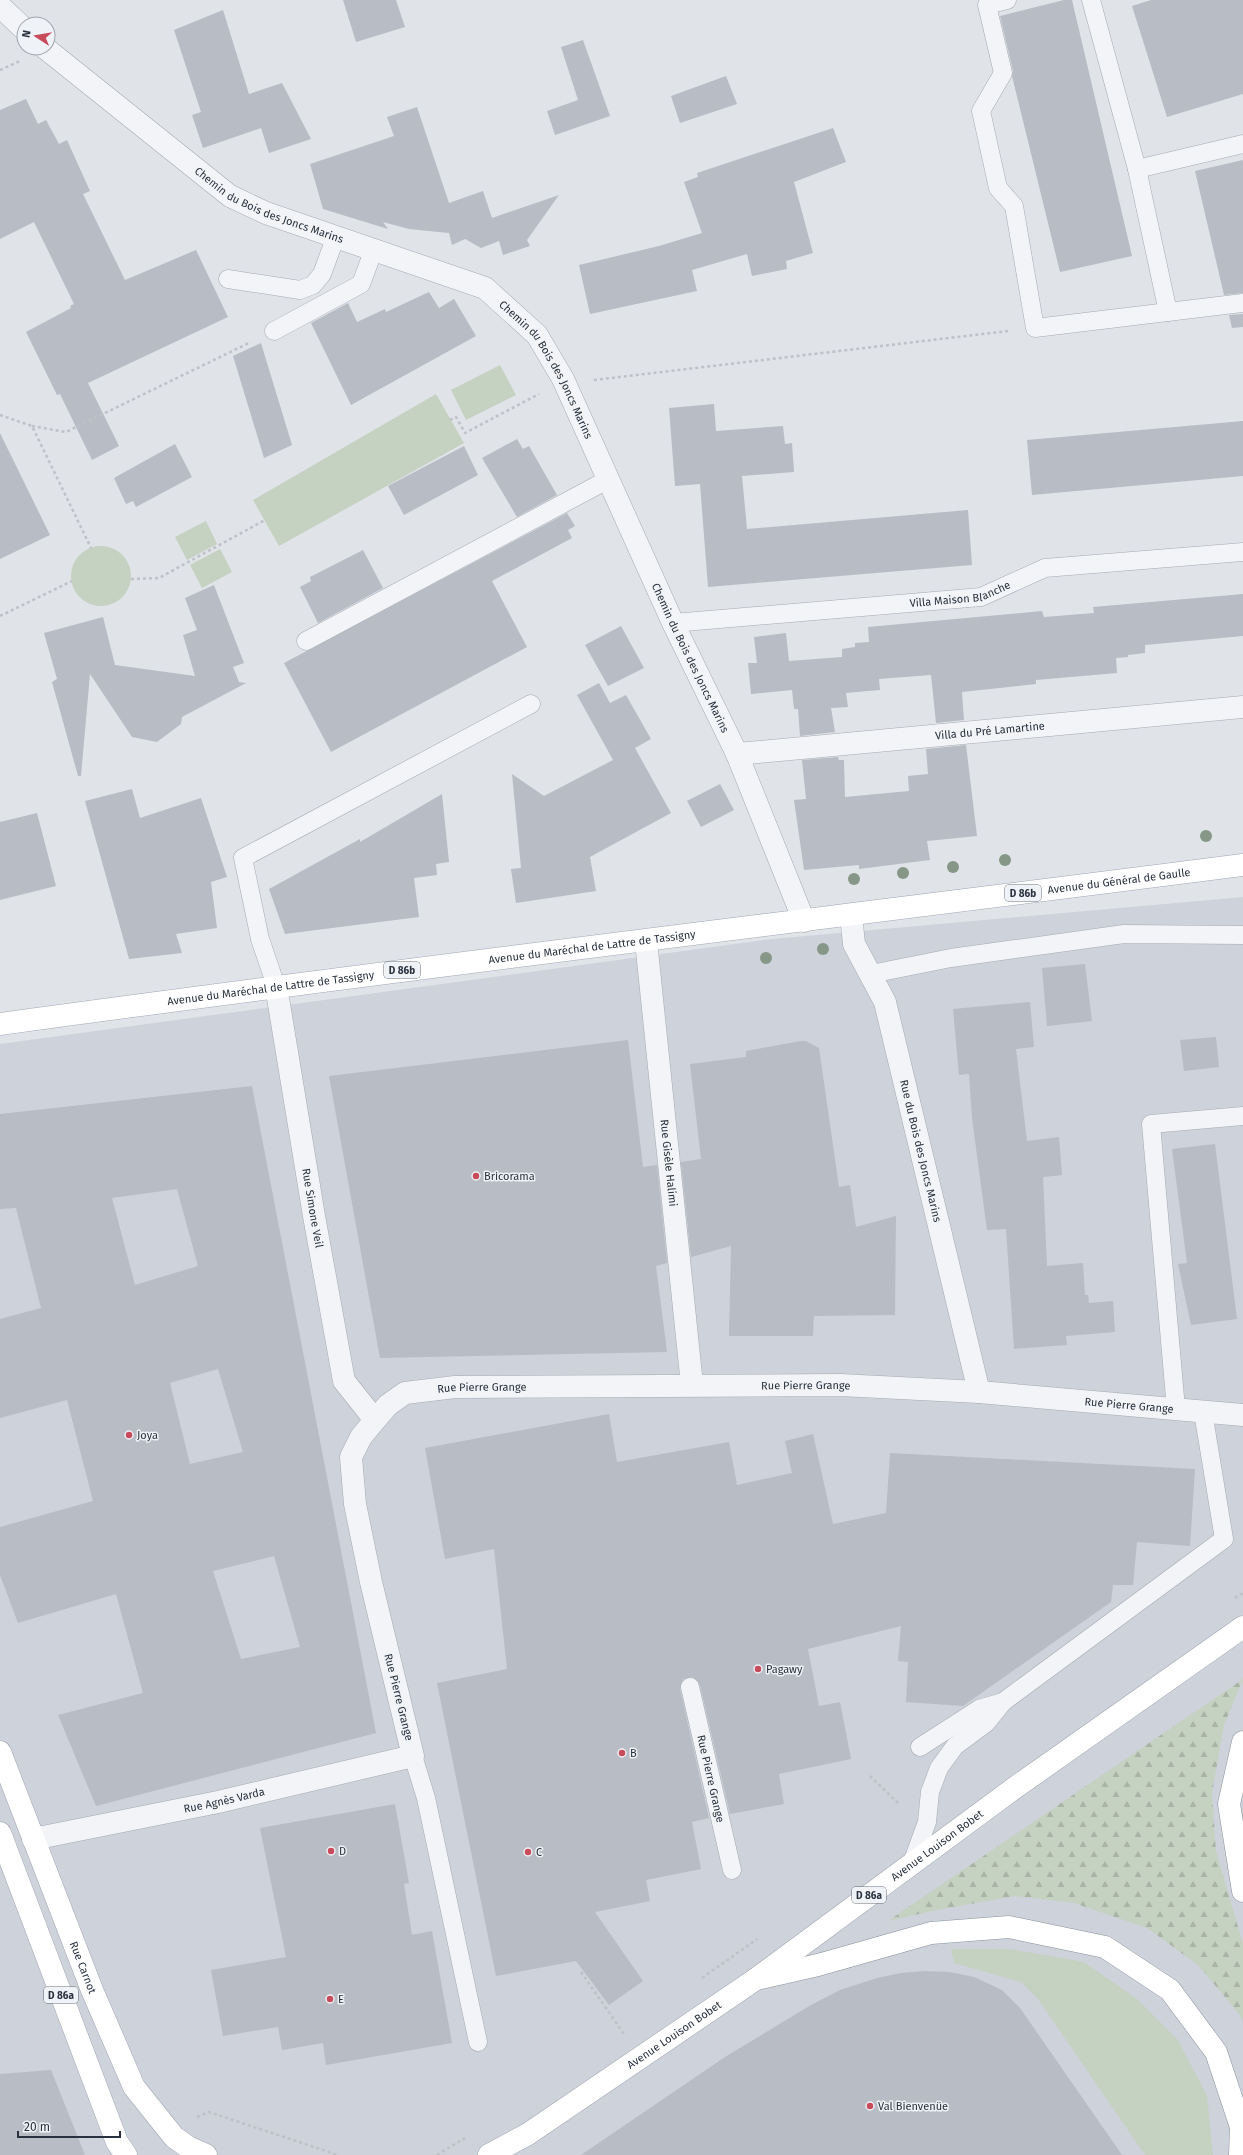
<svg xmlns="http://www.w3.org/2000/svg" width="1243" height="2155" font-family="'Fira Sans',sans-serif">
<defs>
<pattern id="forest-firs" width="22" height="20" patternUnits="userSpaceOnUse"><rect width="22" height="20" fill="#c5d1c1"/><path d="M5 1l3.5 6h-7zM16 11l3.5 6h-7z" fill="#a9b4a7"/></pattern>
</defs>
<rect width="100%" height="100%" fill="#e0e3e8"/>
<path fill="#ced2da" d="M 1243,897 L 1243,2155 L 0,2155 L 0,1044 L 772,939 Z"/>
<path fill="#c5d1c1" d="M 500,365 L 516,395 L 466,420 L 451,390 Z
M 436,394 L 464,443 L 279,546 L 253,500 Z
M 206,521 L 217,544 L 187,560 L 175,537 Z
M71 576a30 30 0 1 1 60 0a30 30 0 1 1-60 0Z
M 220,549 L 232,572 L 202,588 L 190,565 Z
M 951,1949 L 1010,1949 L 1084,1962 L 1137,1999 L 1178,2040 L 1207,2096 L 1213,2155 L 1145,2155 L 1038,1999 L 1021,1982 L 954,1963 Z"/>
<path fill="url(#forest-firs)" d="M 1243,1679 L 1224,1725 L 1212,1793 L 1216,1851 L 1243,1944 L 1243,2022 L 1240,2015 L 1198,1965 L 1147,1928 L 1074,1903 L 1015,1896 L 937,1910 L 888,1921 Z"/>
<path fill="#b7bcc5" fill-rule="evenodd" d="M 343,0 L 396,0 L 405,27 L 356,42 Z
M 1064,0 L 1072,0 L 1132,256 L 1060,272 L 1012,76 L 1013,71 L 1000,16 Z
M 1151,0 L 1243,0 L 1243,94 L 1167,117 L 1132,6 Z
M 223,10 L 249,94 L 282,83 L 311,139 L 269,153 L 261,128 L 203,148 L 192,115 L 201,112 L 174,30 Z
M 583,40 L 610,116 L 555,135 L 547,111 L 578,100 L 561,47 Z
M 726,76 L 737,104 L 680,123 L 671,96 Z
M 26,99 L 38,124 L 46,120 L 59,144 L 67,140 L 90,191 L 83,194 L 125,280 L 196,250 L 228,317 L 88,383 L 119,446 L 92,460 L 60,394 L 57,395 L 26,332 L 71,308 L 70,306 L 74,304 L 34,222 L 0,239 L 0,110 Z
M 417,107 L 449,203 L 483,191 L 492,218 L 559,195 L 527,240 L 530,246 L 503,255 L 499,241 L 481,248 L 465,239 L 452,245 L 449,233 L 409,229 L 383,222 L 388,229 L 323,209 L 310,164 L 394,136 L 387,117 Z
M 833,128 L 846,162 L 794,182 L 813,253 L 786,261 L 787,269 L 752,276 L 747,254 L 692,270 L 697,291 L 590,314 L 579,265 L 659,246 L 702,233 L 684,182 L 698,177 L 697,173 Z
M 1243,160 L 1243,293 L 1224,295 L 1195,171 Z
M 429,292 L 439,308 L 454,299 L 476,336 L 351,405 L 311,323 L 348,303 L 357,322 L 385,309 L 386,312 Z
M 1243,314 L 1243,327 L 1232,328 L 1229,315 Z
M 261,343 L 292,445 L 264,458 L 233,356 Z
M 714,404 L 716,431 L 783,426 L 785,444 L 792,443 L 794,472 L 742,476 L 747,529 L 968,510 L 972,565 L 708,587 L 700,484 L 675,486 L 669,408 Z
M 1243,421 L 1243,476 L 1032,495 L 1027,440 Z
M 0,433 L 50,535 L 0,559 Z
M 517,439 L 523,449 L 529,446 L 557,495 L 517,517 L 482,458 Z
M 175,444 L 192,477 L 136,507 L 133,501 L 126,504 L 114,478 Z
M 464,446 L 478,475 L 404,515 L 388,486 Z
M 567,513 L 575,526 L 568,530 L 572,538 L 492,581 L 527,647 L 331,752 L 284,663 Z
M 363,550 L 383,588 L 318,623 L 300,587 L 311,581 L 310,577 Z
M 214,585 L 244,663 L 233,667 L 239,682 L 246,683 L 182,717 L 181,724 L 157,742 L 132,737 L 90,674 L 81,776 L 78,776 L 52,682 L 57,679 L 44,633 L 103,617 L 115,665 L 195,676 L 183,635 L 197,630 L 185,598 Z
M 1243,594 L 1243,636 L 1145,645 L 1145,653 L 1128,655 L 1128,657 L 1116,658 L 1117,673 L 1036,680 L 1036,684 L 962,692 L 964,720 L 936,723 L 931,675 L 879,679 L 880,690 L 846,693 L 848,707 L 831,708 L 835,732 L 800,736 L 798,709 L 794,709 L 792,690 L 751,694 L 748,663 L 757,663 L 754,637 L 786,633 L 789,661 L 842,657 L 842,649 L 855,647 L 855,643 L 869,642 L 868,627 L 1042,611 L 1044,617 L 1094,613 L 1093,607 Z
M 621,626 L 644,668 L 608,686 L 585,645 Z
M 599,683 L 610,703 L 626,695 L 651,739 L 635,748 L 671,813 L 590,857 L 596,891 L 516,903 L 511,869 L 521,868 L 512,774 L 544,796 L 613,760 L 577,695 Z
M 966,745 L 977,836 L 927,841 L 930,860 L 859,869 L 859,865 L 804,870 L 794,800 L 806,799 L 802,760 L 838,757 L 839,760 L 844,760 L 845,797 L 909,791 L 908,776 L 928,774 L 926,749 Z
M 720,784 L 734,810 L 701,827 L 687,801 Z
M 132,789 L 140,818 L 201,798 L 227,877 L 211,882 L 217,928 L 176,934 L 182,953 L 129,959 L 85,801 Z
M 442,794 L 449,862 L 436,864 L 437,875 L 414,878 L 419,917 L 285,934 L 269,889 L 360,839 L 360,842 Z
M 37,813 L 56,886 L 0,900 L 0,822 Z
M 1085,964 L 1092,1021 L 1047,1026 L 1042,968 Z
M 1030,1002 L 1034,1047 L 1016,1049 L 1027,1141 L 1059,1137 L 1062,1175 L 1043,1177 L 1047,1266 L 1083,1263 L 1085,1295 L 1088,1295 L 1089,1303 L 1113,1301 L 1115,1332 L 1066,1336 L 1067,1345 L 1014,1349 L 1006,1229 L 987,1230 L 972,1118 L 969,1074 L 959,1075 L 953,1009 Z
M 1216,1037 L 1219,1067 L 1184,1071 L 1180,1040 Z
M 628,1040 L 643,1167 L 657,1165 L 667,1263 L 656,1266 L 667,1352 L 380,1358 L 329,1076 Z
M 801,1041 L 806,1041 L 819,1048 L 839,1187 L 850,1185 L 856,1227 L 896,1216 L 895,1315 L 814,1316 L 813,1336 L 729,1336 L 731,1246 L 691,1257 L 681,1162 L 701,1159 L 690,1064 L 746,1057 L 746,1051 Z
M 252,1086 L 376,1733 L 96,1806 L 58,1715 L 143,1693 L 116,1594 L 18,1623 L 0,1575 L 0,1527 L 93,1501 L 67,1400 L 0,1418 L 0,1319 L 41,1308 L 16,1208 L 0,1209 L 0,1114 ZM 177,1189 L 198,1266 L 135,1285 L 112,1198 ZM 218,1369 L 243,1452 L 190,1464 L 170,1383 ZM 274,1556 L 300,1647 L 241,1659 L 213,1571 Z
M 1215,1144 L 1237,1319 L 1191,1325 L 1178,1264 L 1187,1263 L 1172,1149 Z
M 609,1414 L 617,1462 L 729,1442 L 737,1485 L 792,1473 L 785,1441 L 813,1434 L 833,1524 L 886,1513 L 890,1453 L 1195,1469 L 1190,1546 L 1137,1542 L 1133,1585 L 1113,1585 L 1111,1602 L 963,1706 L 906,1702 L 908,1662 L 898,1661 L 901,1626 L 808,1649 L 819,1706 L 840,1702 L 851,1759 L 779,1774 L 784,1804 L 730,1814 L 700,1685 L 693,1677 L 683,1679 L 680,1689 L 709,1818 L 692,1822 L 701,1869 L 646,1880 L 650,1901 L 595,1912 L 643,1981 L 609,2005 L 576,1961 L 496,1976 L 437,1683 L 507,1669 L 494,1549 L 445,1559 L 425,1448 Z
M 395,1804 L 409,1883 L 404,1884 L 412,1935 L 432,1931 L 452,2043 L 326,2065 L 323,2043 L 282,2050 L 278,2027 L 223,2036 L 211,1970 L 286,1957 L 260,1828 Z
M 925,1971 L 950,1972 L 974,1977 L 1002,1990 L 1020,2008 L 1122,2155 L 581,2155 L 725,2057 L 811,2005 L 840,1990 L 877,1978 L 901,1973 Z
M 51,2070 L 85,2155 L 0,2155 L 0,2074 Z"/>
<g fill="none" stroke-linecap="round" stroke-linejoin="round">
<g stroke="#a5aab2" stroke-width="19">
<g id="service">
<path d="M 1007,0 L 987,5 L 1003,73 L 981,111 L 998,188 L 1014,206 L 1035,328 L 1243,303"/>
<path d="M 1091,0 L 1137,169 L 1168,312"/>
<path d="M 1137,169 L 1243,144"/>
<path d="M 228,279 L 300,290 L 313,285 L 322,274 L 336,236"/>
<path d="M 274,331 L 361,284 L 374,249"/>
<path id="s1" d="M 673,623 L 981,597 L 1045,568 L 1243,552"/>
<path d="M 306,641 L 609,479"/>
<path d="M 871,974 L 951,958 L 1124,934 L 1243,935"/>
<path d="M 276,986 L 260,939 L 243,858 L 531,704"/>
<path d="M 1176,1409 L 1151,1124 L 1243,1116"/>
<path id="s2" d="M 690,1687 L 732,1870"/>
<path d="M 920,1747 L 979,1709 L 1003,1702 L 1224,1539 L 1203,1412"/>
<path d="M 413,1756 L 426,1798 L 478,2042"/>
<path d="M 912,1863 L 927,1822 L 930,1792 L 939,1768 L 955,1746 L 986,1723 L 1003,1702"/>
</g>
</g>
<g stroke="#a5aab2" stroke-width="23">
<g id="minor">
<path d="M 0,6 L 24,29"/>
<path id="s3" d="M 45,48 L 230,196 L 266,213 L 485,288 L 537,335 L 563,379 L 673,623 L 737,754 L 804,921"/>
<path id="s4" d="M 737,754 L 1243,707"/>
<path id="s5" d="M 851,915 L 854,944 L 885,1002 L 979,1392"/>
<path id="s6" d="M 646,941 L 692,1385"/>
<path id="s7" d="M 276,986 L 314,1216 L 344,1381 L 375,1420"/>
<path id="s8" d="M 33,1839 L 218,1802 L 413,1756 L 371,1582 L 355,1504 L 351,1457 L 361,1437 L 375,1420 L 388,1405 L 405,1393 L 455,1387 L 840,1385 L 979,1392 L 1243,1415"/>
</g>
</g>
<g stroke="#a0a7b3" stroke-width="23">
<g id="primary">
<path id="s9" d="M 0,1024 C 414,967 829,918 1243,865"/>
<path id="s10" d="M 0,1752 L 92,1990 L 134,2087 L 174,2137 L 188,2147 L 206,2155"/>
<path d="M 0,1833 L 117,2142 L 126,2155"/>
<path id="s11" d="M 489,2155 L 528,2134 L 756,1979 L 1013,1789 L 1243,1627"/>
</g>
</g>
<g stroke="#88909e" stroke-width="23">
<path id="motorway" d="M 1243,1742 L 1229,1804 L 1243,1891
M 756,1979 L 818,1965 L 931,1933 L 1009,1927 L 1105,1947 L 1170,1990 L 1216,2052 L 1241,2127 L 1240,2155"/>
</g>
<path stroke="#bec1c7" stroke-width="2.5" stroke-dasharray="3 3" stroke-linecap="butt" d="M 0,70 L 20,61
M 594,380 L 1008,331
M 0,415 L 32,426 L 91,548
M 450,420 L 456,417 L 465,433 L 539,394
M 32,426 L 66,432 L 251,342
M 131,579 L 159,578 L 265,520
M 0,616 L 72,581
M 1235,1598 L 1243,1593
M 870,1776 L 900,1805
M 581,1972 L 624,2034
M 702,1978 L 757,1939
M 197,2117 L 209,2112 L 338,2155
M 437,2155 L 465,2138"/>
<use href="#service" stroke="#f2f4f7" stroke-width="18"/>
<use href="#minor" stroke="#f2f4f7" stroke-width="22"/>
<use href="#primary" stroke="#fff" stroke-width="22"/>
<use href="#motorway" stroke="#fff" stroke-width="22"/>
</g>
<g fill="#869787">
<circle cx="1206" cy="836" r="6"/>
<circle cx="1005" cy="860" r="6"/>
<circle cx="953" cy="867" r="6"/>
<circle cx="903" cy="873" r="6"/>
<circle cx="854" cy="879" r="6"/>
<circle cx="823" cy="949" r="6"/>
<circle cx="766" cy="958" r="6"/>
</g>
<g fill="#c74b5b" stroke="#eff2f6" stroke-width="1.5">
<circle cx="476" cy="1176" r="4"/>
<circle cx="129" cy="1435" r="4"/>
<circle cx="758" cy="1669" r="4"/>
<circle cx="622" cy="1753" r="4"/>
<circle cx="331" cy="1851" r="4"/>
<circle cx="528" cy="1852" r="4"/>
<circle cx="330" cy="1999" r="4"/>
<circle cx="870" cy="2106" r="4"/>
</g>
<g text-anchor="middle" stroke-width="3" stroke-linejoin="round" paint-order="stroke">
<g fill="#eff2f6" stroke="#646b75" stroke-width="1">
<rect x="1005" y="885" width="36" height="16" rx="3"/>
<rect x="384" y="962" width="36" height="16" rx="3"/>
<rect x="852" y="1887" width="34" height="16" rx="3"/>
<rect x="44" y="1987" width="34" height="16" rx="3"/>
</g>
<g font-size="10" font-weight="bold" fill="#29313e">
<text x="1023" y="897">D 86b</text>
<text x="402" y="974">D 86b</text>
<text x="869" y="1899">D 86a</text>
<text x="61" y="1999">D 86a</text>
</g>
<g font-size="11" fill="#29313e" stroke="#eff2f6">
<text dy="4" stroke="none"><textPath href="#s3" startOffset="276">Chemin du Bois des Joncs Marins</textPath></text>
<text dy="4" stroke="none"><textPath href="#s3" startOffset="612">Chemin du Bois des Joncs Marins</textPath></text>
<text dy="4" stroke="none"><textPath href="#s1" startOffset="289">Villa Maison Blanche</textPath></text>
<text dy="4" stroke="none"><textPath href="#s3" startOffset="936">Chemin du Bois des Joncs Marins</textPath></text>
<text dy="4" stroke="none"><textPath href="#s4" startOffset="254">Villa du Pré Lamartine</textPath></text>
<text dy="4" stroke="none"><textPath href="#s9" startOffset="1128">Avenue du Général de Gaulle</textPath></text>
<text dy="4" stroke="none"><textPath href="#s9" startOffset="597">Avenue du Maréchal de Lattre de Tassigny</textPath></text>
<text dy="4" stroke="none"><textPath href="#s9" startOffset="273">Avenue du Maréchal de Lattre de Tassigny</textPath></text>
<text dy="4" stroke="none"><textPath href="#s5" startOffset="248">Rue du Bois des Joncs Marins</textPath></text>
<text dy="4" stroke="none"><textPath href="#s6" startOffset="223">Rue Gisèle Halimi</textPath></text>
<text dy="4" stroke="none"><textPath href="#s7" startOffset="225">Rue Simone Veil</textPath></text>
<text dy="4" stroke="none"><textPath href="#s8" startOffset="1181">Rue Pierre Grange</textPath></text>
<text dy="4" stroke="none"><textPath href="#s8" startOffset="857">Rue Pierre Grange</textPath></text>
<text dy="4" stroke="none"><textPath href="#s8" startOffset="1505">Rue Pierre Grange</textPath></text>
<text transform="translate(399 1697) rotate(76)" y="4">Rue Pierre Grange</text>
<text dy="4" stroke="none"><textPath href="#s2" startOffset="94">Rue Pierre Grange</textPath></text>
<text dy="4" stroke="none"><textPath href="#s8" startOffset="195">Rue Agnès Varda</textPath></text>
<text dy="4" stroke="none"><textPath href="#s11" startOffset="545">Avenue Louison Bobet</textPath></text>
<text dy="4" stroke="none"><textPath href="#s10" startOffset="231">Rue Carnot</textPath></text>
<text dy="4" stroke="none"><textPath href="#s11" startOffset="221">Avenue Louison Bobet</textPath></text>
</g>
<g font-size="11" fill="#29313e" stroke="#eff2f6" text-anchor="start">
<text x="484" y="1180">Bricorama</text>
<text x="137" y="1439">Joya</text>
<text x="766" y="1673">Pagawy</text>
<text x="630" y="1757">B</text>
<text x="339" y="1855">D</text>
<text x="536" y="1856">C</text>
<text x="338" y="2003">E</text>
<text x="878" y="2110">Val Bienvenüe</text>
</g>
</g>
<g transform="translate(36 36) rotate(282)"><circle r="19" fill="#eff2f6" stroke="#a0a5ac"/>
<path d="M0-3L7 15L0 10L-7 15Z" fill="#c74b5b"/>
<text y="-6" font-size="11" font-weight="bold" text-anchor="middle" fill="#29313e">N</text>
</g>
<path d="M18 2131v6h102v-6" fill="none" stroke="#29313e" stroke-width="2"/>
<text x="24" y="2131" font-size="12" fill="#29313e" stroke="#eff2f6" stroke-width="3" paint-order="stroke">20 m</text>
</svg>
